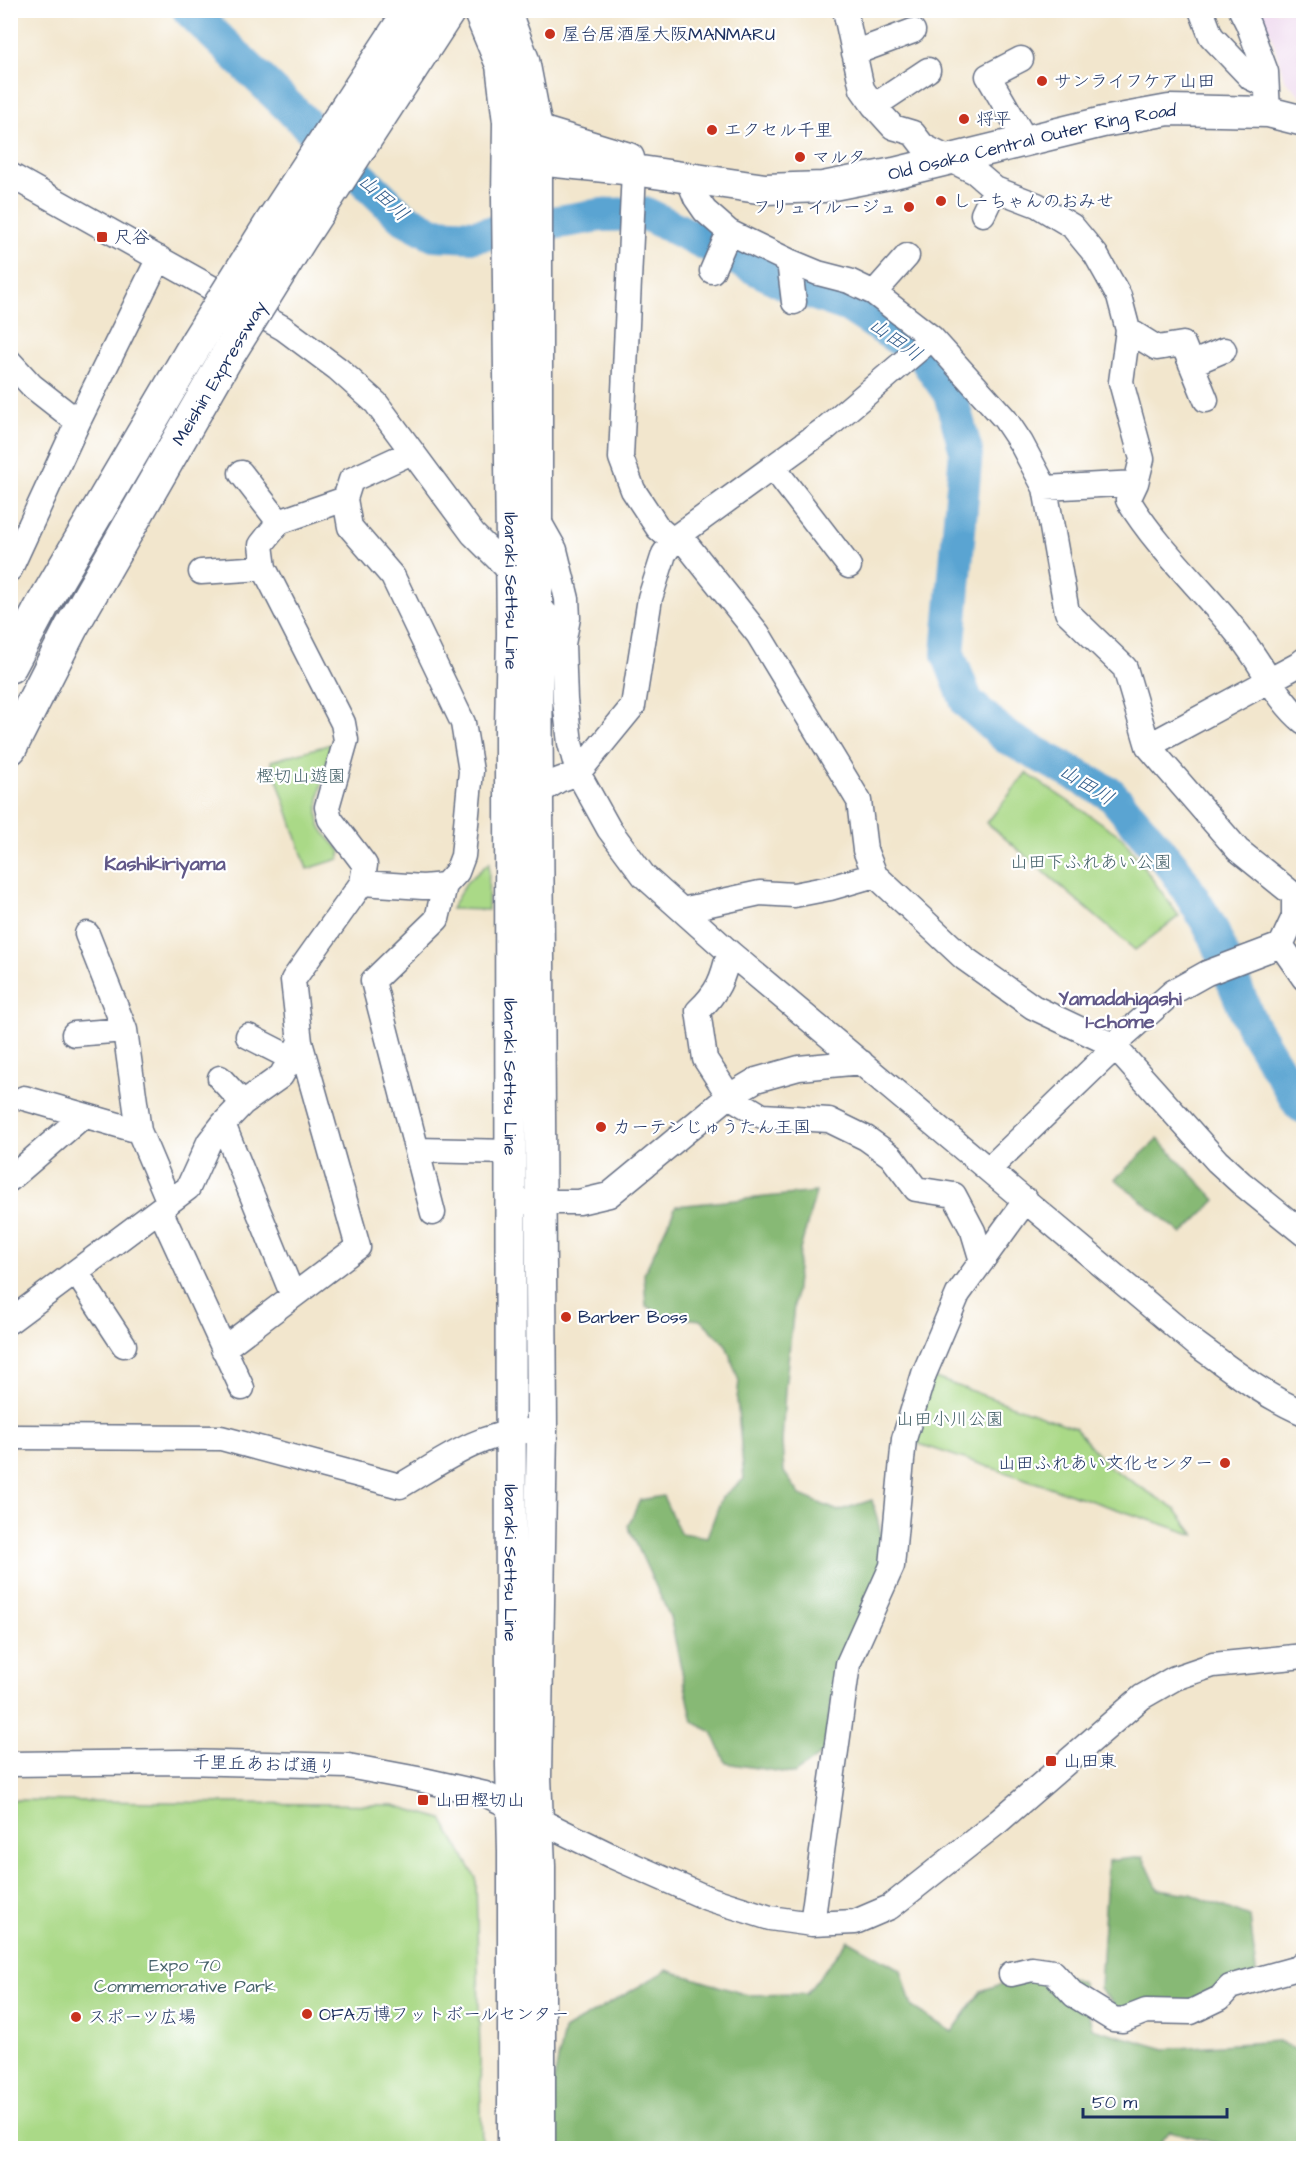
<svg xmlns="http://www.w3.org/2000/svg" width="1314" height="2159" font-family="'Architects Daughter','Klee One',sans-serif">
<rect width="100%" height="100%" fill="#fff"/>
<filter id="ink" filterUnits="userSpaceOnUse"><feTurbulence type="fractalNoise" baseFrequency=".0167" numOctaves="2"/><feDisplacementMap in="SourceGraphic" scale="12" xChannelSelector="R" yChannelSelector="G"/><feConvolveMatrix kernelMatrix="1 2 1 2 8 2 1 2 1" color-interpolation-filters="sRGB"/></filter>
<filter id="wash" filterUnits="userSpaceOnUse"><feTurbulence type="fractalNoise" baseFrequency=".008" numOctaves="4" result="noise"/><feDisplacementMap in="SourceGraphic" scale="24" xChannelSelector="R" yChannelSelector="G"/><feGaussianBlur stdDeviation="1.35" result="paint"/><feColorMatrix in="noise" values="0 0 0 0 0 0 0 0 0 0 0 0 0 0 0 0 0 1.4 0 .05"/><feComposite in="paint" operator="in"/></filter>
<g filter="url(#wash)">
<rect width="100%" height="100%" fill="#f2e6cd"/>
<path fill="#ebd1eb" d="M 1258,11 L 1303,11 L 1303,98 L 1284,79 L 1272,36 Z"/>
<path fill="#aad987" stroke="#628472" stroke-width="1.5" d="M 331,744 C 327,762 313,809 320,825 C 324,835 333,843 341,851 L 339,859 L 307,869 L 271,761 Z
M 1026,773 L 1122,837 L 1179,916 L 1135,950 L 987,823 Z
M 489,863 L 488,910 L 451,909 L 466,883 Z
M 924,1374 L 1075,1428 L 1109,1467 L 1175,1509 L 1195,1535 L 904,1439 Z
M 11,1800 L 394,1805 L 442,1819 L 476,1878 L 482,2148 L 11,2148 Z"/>
<path fill="#87b974" stroke="#517469" stroke-width="1.5" d="M 1158,1139 L 1216,1200 L 1182,1234 L 1115,1179 Z
M 816,1192 L 800,1250 L 785,1389 L 782,1443 L 784,1472 L 800,1495 L 838,1511 L 872,1500 L 887,1556 L 837,1663 L 824,1752 L 794,1774 L 726,1763 L 712,1732 L 693,1722 L 670,1617 L 628,1526 L 640,1500 L 663,1496 L 680,1533 L 707,1537 L 722,1497 L 744,1479 L 737,1399 L 739,1381 L 726,1345 L 701,1320 L 665,1316 L 646,1306 L 644,1274 L 676,1206 Z
M 1143,1857 L 1158,1889 L 1190,1894 L 1250,1917 L 1257,1980 L 1201,2008 L 1125,2018 L 1100,1988 L 1108,1861 Z
M 848,1940 L 901,1970 L 912,2007 L 952,2032 L 981,1991 L 1048,1968 L 1082,1983 L 1092,2028 L 1165,2049 L 1278,2041 L 1303,2053 L 1303,2148 L 1235,2148 L 1170,2131 L 1156,2148 L 548,2148 L 548,2110 L 564,2030 L 667,1970 L 747,1995 L 806,1994 Z"/>
<g fill="none" stroke-linecap="round" stroke-linejoin="round">
<path stroke="#5aa4d2" stroke-width="34" d="M 189,10 L 402,217 L 434,234 L 473,236 L 601,215 L 646,214 L 789,285 L 849,306 L 922,354 L 950,394 L 966,451 L 948,654 L 967,702 L 1006,737 L 1111,794 L 1175,869 L 1211,928 L 1251,1024 L 1300,1105 L 1304,1107"/>
</g>
</g>
<g filter="url(#ink)">
<g fill="none" stroke-linecap="round" stroke-linejoin="round">
<g stroke="#666f85" stroke-width="27">
<path id="minor" d="M 845,10 L 862,89 L 874,106 L 893,127 L 913,133 L 923,146 L 975,172 L 995,189 L 1037,205 L 1072,226 L 1096,255 L 1119,296 L 1128,330 L 1121,382 L 1142,459 L 1136,483 L 1128,500 C 1159,551 1205,591 1241,638 C 1263,665 1276,699 1304,722
M 1201,10 L 1211,36 L 1251,78 L 1266,85
M 1241,10 L 1248,24 L 1266,72 L 1268,112
M 854,53 L 913,31
M 1021,59 L 988,76 L 1026,141
M 874,106 L 928,70
M 634,170 L 621,458 L 633,490 L 658,528 L 666,535 L 687,545 L 758,634 L 859,801 L 865,850 L 875,875 L 964,958 L 1033,1007 L 1113,1045 L 1217,1161 L 1241,1183 L 1304,1234
M 10,175 L 283,328 L 338,369 L 376,403 L 473,534 L 512,573 L 554,624 L 563,644 L 565,700 L 570,743 L 578,773 L 609,829 L 644,876 L 729,952 L 1196,1344 C 1230,1369 1264,1396 1304,1413
M 688,178 L 696,198 L 705,211 L 729,232 L 789,261 L 818,273 L 849,281 L 874,293 L 932,338 L 1005,419 L 1021,443 L 1045,488 L 1067,612 L 1125,668 L 1148,746 L 1238,850 L 1294,895 L 1294,917 L 1281,945
M 983,214 L 995,189
M 789,261 L 794,302
M 712,271 L 729,232
M 874,293 L 907,256
M 1128,330 L 1157,348 L 1183,344 L 1206,400
M 10,362 L 32,386 L 78,422
M 1191,364 L 1224,350
M 773,467 L 849,566
M 241,473 L 279,522
M 1045,488 L 1136,483
M 345,499 L 279,522 L 261,545 L 264,568 L 343,723 L 346,740 L 327,807 L 330,819 L 365,865 L 362,883
M 538,520 L 555,550 L 567,599 L 568,618 L 563,644
M 10,569 L 78,422 L 159,258
M 201,572 L 264,568
M 1148,746 L 1298,665 L 1304,660
M 538,793 L 559,780 L 578,773 L 633,706 L 650,598 L 664,554 L 675,538 L 825,429 L 932,338
M 682,910 L 760,893 L 794,895 L 830,888 L 875,875
M 87,934 L 125,1030 L 139,1131 L 169,1202
M 729,952 C 723,979 718,992 698,1011 L 705,1059 L 729,1096 L 762,1116 L 829,1120 L 866,1138 L 891,1156 L 916,1189 L 954,1195 L 973,1231 L 982,1261
M 74,1034 L 125,1030
M 248,1036 L 291,1058
M 220,1078 L 243,1103
M 24,1098 L 139,1131
M 223,1124 L 293,1296
M 417,1150 L 511,1152
M 989,1169 L 1107,1055 L 1113,1045 L 1173,992 L 1207,973 L 1281,945 L 1304,978
M 10,1179 L 83,1116
M 522,1202 L 579,1202 L 609,1195 L 729,1096 L 756,1080 L 799,1068 L 861,1062
M 160,1210 L 242,1388
M 433,1213 L 373,981 L 437,919 L 445,885
M 76,1272 L 124,1345
M 10,1321 L 188,1188 L 209,1142 L 223,1124 L 243,1103 L 281,1076 L 300,1042 L 293,980 L 362,883 L 423,887 L 445,885 L 457,872 L 463,856 L 471,771 L 463,723 L 393,577 L 350,527 L 345,499 L 351,480 L 412,452
M 223,1349 L 358,1247 L 300,1042
M 10,1437 L 221,1438 L 400,1486 C 440,1463 480,1432 528,1431
M 10,1764 L 181,1762 L 348,1766 L 423,1780 L 485,1794 L 612,1856 L 707,1898 L 770,1918 L 812,1924 L 855,1922 L 890,1907 L 999,1821 L 1142,1697 L 1175,1678 L 1213,1665 L 1304,1656
M 812,1924 L 848,1664 L 892,1566 L 904,1439 L 924,1374 L 958,1294 L 1026,1200
M 1011,1974 L 1032,1969 L 1053,1972 L 1074,1995 L 1113,2019 L 1123,2020 L 1146,2011 L 1191,2012 L 1220,1998 L 1230,1987 L 1298,1968 L 1304,1963"/>
</g>
<g stroke="#666f85" stroke-width="33">
<g id="major">
<path id="s1" d="M 478,10 L 501,65 L 508,122 L 507,198 L 512,633 L 510,728 L 511,1766 L 513,1851 L 513,2148"/>
<path d="M 505,10 L 524,60 L 537,128 L 537,646 L 542,1430 L 536,1777 L 540,1866 L 540,2148"/>
<path d="M 520,125 L 629,158"/>
<path id="s2" d="M 517,161 L 537,160 L 634,170 L 765,189 L 823,187 L 894,173 L 1103,122 L 1169,110 L 1268,112 L 1304,121"/>
</g>
</g>
<g stroke="#666f85" stroke-width="36">
<path id="highway" d="M 10,666 L 42,606 L 197,342
M 10,748 L 71,628 L 226,358"/>
</g>
<use href="#minor" stroke="#fff" stroke-width="24"/>
<use href="#major" stroke="#fff" stroke-width="30"/>
<use href="#highway" stroke="#fff" stroke-width="33"/>
<g stroke="#666f85" stroke-width="36" stroke-linecap="butt">
<path id="highway-bridge" d="M 197,342 L 272,222 L 411,10
M 226,358 L 300,239 L 449,10"/>
</g>
<use href="#highway-bridge" stroke="#fff" stroke-width="33"/>
</g>
</g>
<g fill="#c8321e" stroke="#fff" stroke-width="2">
<circle cx="550" cy="34" r="6"/>
<circle cx="1042" cy="81" r="6"/>
<circle cx="964" cy="119" r="6"/>
<circle cx="712" cy="130" r="6"/>
<circle cx="800" cy="157" r="6"/>
<circle cx="941" cy="201" r="6"/>
<circle cx="909" cy="207" r="6"/>
<rect x="96" y="231" width="12" height="12" rx="3"/>
<circle cx="601" cy="1127" r="6"/>
<circle cx="566" cy="1317" r="6"/>
<circle cx="1225" cy="1463" r="6"/>
<rect x="1045" y="1755" width="12" height="12" rx="3"/>
<rect x="417" y="1794" width="12" height="12" rx="3"/>
<circle cx="307" cy="2014" r="6"/>
<circle cx="76" cy="2017" r="6"/>
</g>
<g text-anchor="middle" stroke-width="4.5" stroke-linejoin="round" paint-order="stroke">
<g font-size="18" fill="#1b2f5e" stroke="#fff" text-anchor="start">
<text x="562" y="40">屋台居酒屋大阪MANMARU</text>
<text x="1054" y="87">サンライフケア山田</text>
<text x="976" y="125">将平</text>
<text x="724" y="136">エクセル千里</text>
<text x="812" y="163">マルタ</text>
<text x="953" y="207">しーちゃんのおみせ</text>
<text x="897" y="213" text-anchor="end">フリュイルージュ</text>
<text x="114" y="243">尺谷</text>
<text x="613" y="1133">カーテンじゅうたん王国</text>
<text x="578" y="1323">Barber Boss</text>
<text x="1213" y="1469" text-anchor="end">山田ふれあい文化センター</text>
<text x="1063" y="1767">山田東</text>
<text x="435" y="1806">山田樫切山</text>
<text x="319" y="2020">OFA万博フットボールセンター</text>
<text x="88" y="2023">スポーツ広場</text>
</g>
<g font-size="18" fill="#1b2f5e" stroke="#fff">
<text dy="6" stroke="none"><textPath href="#s2" startOffset="522">Old Osaka Central Outer Ring Road</textPath></text>
<text transform="translate(219 373) rotate(-59)" y="6">Meishin Expressway</text>
<text dy="6" stroke="none"><textPath href="#s1" startOffset="586">Ibaraki Settsu Line</textPath></text>
<text dy="6" stroke="none"><textPath href="#s1" startOffset="1072">Ibaraki Settsu Line</textPath></text>
<text dy="6" stroke="none"><textPath href="#s1" startOffset="1558">Ibaraki Settsu Line</textPath></text>
<text transform="translate(264 1764) rotate(2)" y="6">千里丘あおば通り</text>
</g>
<g font-size="18" fill="#46626a" stroke="#fff">
<text x="301" y="782">樫切山遊園</text>
<text x="1091" y="868">山田下ふれあい公園</text>
<text x="950" y="1425">山田小川公園</text>
<text x="185" y="1971">Expo '70<tspan x="185" dy="21">Commemorative Park</tspan></text>
</g>
<g font-size="20" font-style="italic" fill="#345e8c" stroke="#fff">
<text transform="translate(384 197) rotate(42)" y="7">山田川</text>
<text transform="translate(896 339) rotate(36)" y="7">山田川</text>
<text transform="translate(1087 784) rotate(32)" y="7">山田川</text>
</g>
<g font-size="20" font-weight="bold" fill="#615888" stroke="#fff">
<text x="165" y="870">Kashikiriyama</text>
<text x="1120" y="1005">Yamadahigashi<tspan x="1120" dy="23">1-chome</tspan></text>
</g>
</g>
<rect width="1314" height="2159" fill="none" stroke="#fff" stroke-width="36"/>
<path d="M1083 2108v9h144v-9" fill="none" stroke="#1b2f5e" stroke-width="3"/>
<text x="1092" y="2108" font-size="18" fill="#1b2f5e" stroke="#ffffff" stroke-width="4.5" paint-order="stroke">50 m</text>
</svg>
